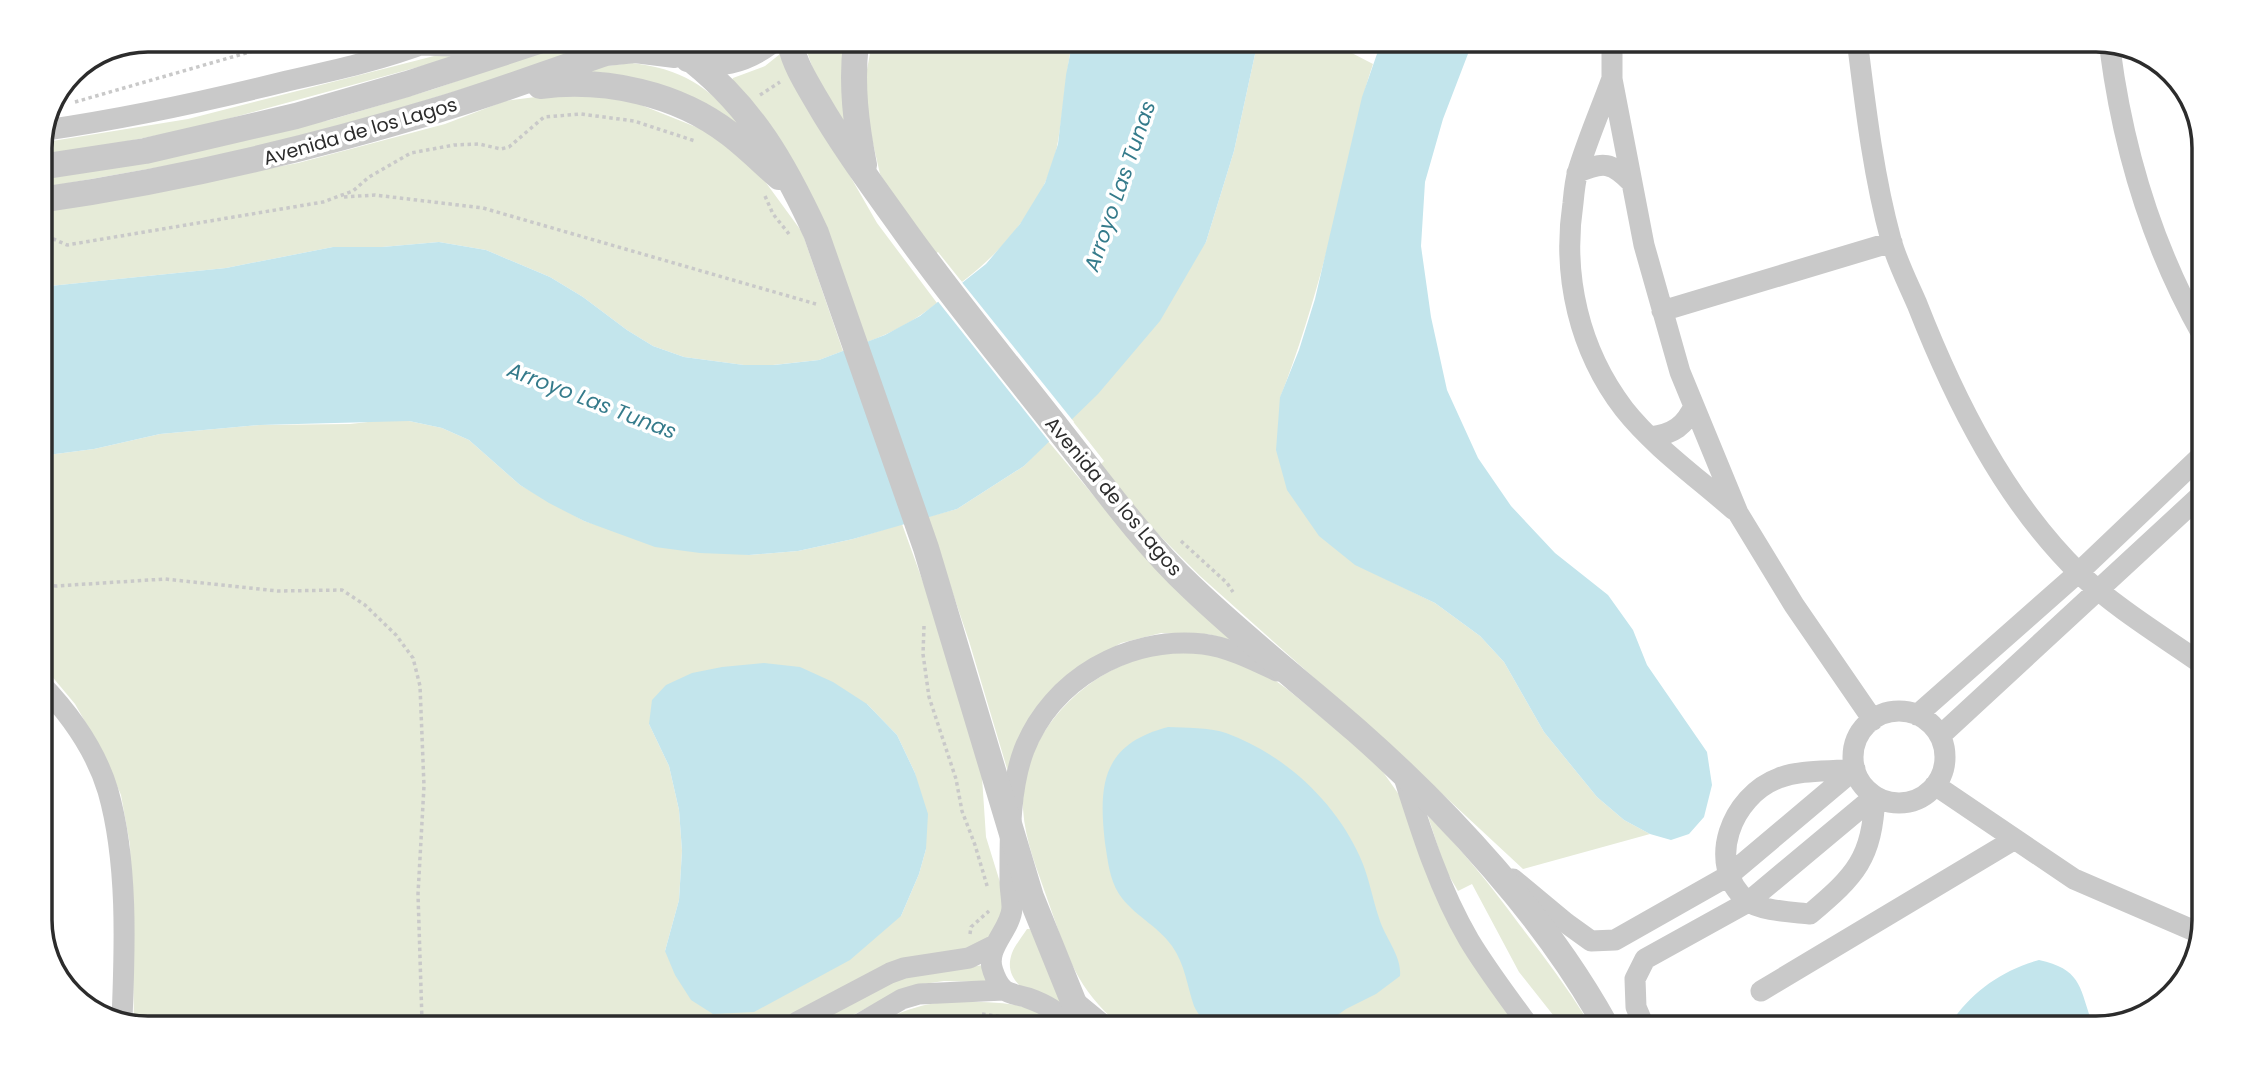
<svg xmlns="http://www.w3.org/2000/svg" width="2245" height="1068" font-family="Poppins,sans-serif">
<rect width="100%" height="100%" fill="#fff"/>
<path fill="#e6ebd8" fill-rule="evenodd" d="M 562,42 L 609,42 L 544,64 L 273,147 L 40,188 L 40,176 L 330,120 L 434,89 L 540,52 Z
M 804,43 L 850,43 L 845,125 L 816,78 Z
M 872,43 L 1072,44 C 1065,76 1064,109 1058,141 C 1049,197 1006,249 962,282 L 938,252 L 931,257 L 880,174 L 866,113 L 865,80 Z
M 1257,45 L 1349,45 L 1346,50 L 1373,64 C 1360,101 1354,139 1345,178 C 1327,253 1308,326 1280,398 L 1355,564 L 1435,603 L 1480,636 L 1504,662 L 1544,732 L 1597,797 L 1624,820 L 1650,834 L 1523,869 L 1396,751 L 1200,576 L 1148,524 L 1098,467 L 1104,461 L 1071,419 L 1206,242 L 1234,151 Z
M 466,54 L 194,128 L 103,146 L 40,155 L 40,143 L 188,119 L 438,55 Z
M 780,54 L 877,223 L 937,303 C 916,320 892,333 867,342 L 732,80 L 733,78 L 765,66 Z
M 632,63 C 681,69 708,85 739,124 L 575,74 L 590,68 Z
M 583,91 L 626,99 L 701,129 L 723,142 L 764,180 L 802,232 L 843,351 L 819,360 L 773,365 L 744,365 L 684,357 L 653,346 L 627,330 L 583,297 L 550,277 L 486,250 L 439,242 L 382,247 L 333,247 L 226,268 L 40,287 L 40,210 L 90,203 L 298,163 L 445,124 L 505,101 Z
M 377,421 L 409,421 L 442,428 L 469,440 L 520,485 L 584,521 L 613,530 L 749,555 L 798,551 L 853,539 L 902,524 L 944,640 L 981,762 L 986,837 L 1007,905 L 990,942 L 852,984 L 776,1022 L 134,1019 L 130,845 L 121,795 L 103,753 L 75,704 L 40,662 L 40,456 L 94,449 L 160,434 L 260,425 L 350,424 ZM 867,704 L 897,735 L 915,773 L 926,849 L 919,874 L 901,916 L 665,951 L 679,900 L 682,851 L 679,810 L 669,766 L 649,724 Z
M 1048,441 L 1124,532 L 1234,641 L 1208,634 L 1161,633 L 1121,643 L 1085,664 L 1008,772 L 969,641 L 927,517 L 957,509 L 1024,466 Z
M 1206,652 L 1258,668 L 1287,689 L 1376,762 L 1402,799 L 1512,1017 L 1512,1025 L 1118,1024 C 1074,985 1067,954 1048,901 C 1038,871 1025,842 1023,809 C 1020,735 1083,671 1153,655 C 1169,651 1189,653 1206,652 Z
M 1428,816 C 1462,849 1491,886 1519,924 C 1544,957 1569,990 1591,1026 L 1561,1025 L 1519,972 L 1472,884 L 1458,891 L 1445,869 Z
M 1027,929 L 1030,929 L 1032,933 L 1064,1009 C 1041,998 1000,987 1012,953 C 1015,945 1022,937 1027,929 Z
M 984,965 L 988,982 L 944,981 L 916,985 L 895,993 L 840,1022 L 817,1022 L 891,983 L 913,974 Z
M 960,1001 C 988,1003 1033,1000 1053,1023 L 877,1023 C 907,1009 926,1002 960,1001 Z"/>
<path fill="#c3e5ec" d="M 1072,44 L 1257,45 L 1234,151 L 1206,242 L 1160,321 L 1098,394 L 1024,466 L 957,509 L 853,539 L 798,551 L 749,555 L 700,553 L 655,547 L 584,521 L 549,503 L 520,485 L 469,440 L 442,428 L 409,421 L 260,425 L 160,434 L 94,449 L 40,456 L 40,287 L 226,268 L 333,247 L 382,247 L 439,242 L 486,250 L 550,277 L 583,297 L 627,330 L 653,346 L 684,357 L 744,365 L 774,365 L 819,360 L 885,335 L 920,316 L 986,264 L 1020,224 L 1045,183 L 1058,144 L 1066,75 Z
M 1383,45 L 1471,46 L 1443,119 L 1425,182 L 1421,246 L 1431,317 L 1447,390 L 1478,458 L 1511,506 L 1555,553 L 1608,595 L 1633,630 L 1647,665 L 1707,752 L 1712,785 L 1704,817 L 1689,834 L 1671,840 L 1650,834 L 1624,820 L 1597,797 L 1544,732 L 1504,662 L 1480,636 L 1435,603 L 1355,565 L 1319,536 L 1287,490 L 1276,450 L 1280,397 L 1299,350 L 1315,299 L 1362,97 L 1378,51 Z
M 764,663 L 800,667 L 833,682 L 867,704 L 897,735 L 915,773 L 928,814 L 926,849 L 919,874 L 901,916 L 850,960 L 754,1012 L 713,1014 L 691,1000 L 675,975 L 665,951 L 679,900 L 682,851 L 679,810 L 669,766 L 649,724 L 652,700 L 666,685 L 692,673 L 722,667 Z
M 1168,727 C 1186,728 1208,727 1226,733 C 1284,754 1335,801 1360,857 C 1369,877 1372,897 1379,918 C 1385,938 1402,956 1400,976 L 1376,994 L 1346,1009 L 1325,1024 L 1206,1024 C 1202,1018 1197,1013 1194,1006 C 1187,986 1185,964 1172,946 C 1157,925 1133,915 1119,894 C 1109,878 1108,861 1105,843 C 1098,783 1103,744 1168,727 Z
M 2039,960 C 2084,970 2079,989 2094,1028 L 1948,1027 C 1970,993 2000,971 2039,960 Z"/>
<path fill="#fff" d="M 960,280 L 1074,422 L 1051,444 L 936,299 Z"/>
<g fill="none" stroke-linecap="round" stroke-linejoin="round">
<path stroke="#c9c9c9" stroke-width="3.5" stroke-dasharray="3.5 3.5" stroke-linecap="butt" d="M 760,95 L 780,82
M 75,102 L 288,41
M 765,196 L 773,214 L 789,234
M 344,197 L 375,195 L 483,208 L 816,304
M 40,233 L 67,245 L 323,202 L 353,191 L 369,177 L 411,153 L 454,145 L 479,144 L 501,149 L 509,147 L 544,117 L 581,114 L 634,121 L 695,141
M 1181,541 L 1227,583 L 1233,592
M 40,584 L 56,586 L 165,579 L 278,591 L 342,590 L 365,605 L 396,635 L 413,658 L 420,686 L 424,786 L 418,894 L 422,1021
M 924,626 L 923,654 L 929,697 L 956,779 L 962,811 L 975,845 L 988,889
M 970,934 L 971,927 L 989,911
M 982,1014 L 1002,1017 L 1013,1023"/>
<path stroke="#c9c9c9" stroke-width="21" d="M 422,45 L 507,48
M 1612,46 L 1612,79 L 1644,245 L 1680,372 L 1738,513 L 1794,605 L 1873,720
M 1858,47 C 1866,112 1874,178 1891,240 C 1897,262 1908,283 1917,304 C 1955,401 2005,501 2080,574 C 2116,608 2159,634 2199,662
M 2110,49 C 2123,149 2153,248 2203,336
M 1611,81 C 1600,111 1587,141 1578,171 C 1575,181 1574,192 1573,203 C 1562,276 1579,350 1624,409 C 1654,447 1698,478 1734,510
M 46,130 C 128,118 207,101 287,81 C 336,70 385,59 431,41
M 1577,173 C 1603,161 1612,162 1632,183
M 1662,311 L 1892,242
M 1651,437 C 1673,434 1685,426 1694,406
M 40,683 C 69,713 96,751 108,791 C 128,861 125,947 122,1019
M1853 757a46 46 0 1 1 92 0a46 46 0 1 1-92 0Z
M 1917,715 L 2079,572 L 2201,456
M 1940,736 L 2201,495
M 1855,769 C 1831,772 1802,769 1779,778 C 1732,795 1704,864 1747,901 C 1760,911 1793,912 1810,914 C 1856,875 1872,859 1875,796
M 1403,774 C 1421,831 1439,889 1469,940 C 1487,970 1508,997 1528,1025
M 1935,785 L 2074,879 L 2197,932
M 1513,879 L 1566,923 L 1591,941 L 1615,940 L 1728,876 L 1855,769
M 1761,991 L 2015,839
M 1073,1000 L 1102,1024
M 797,1022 L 890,973 L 904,968 L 969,958 L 995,945
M 861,1023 L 902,999 L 919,994 L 1004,990
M 1068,1023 C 1059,1012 1042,1003 1028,998 C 1020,995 1010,995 1003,989 C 999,985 995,977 993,971 C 984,948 1011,930 1012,908 C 1012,899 1010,890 1010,881 C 1010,839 1009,790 1024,750 C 1052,679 1127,636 1203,644 C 1228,647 1254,660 1277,671
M 1644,1026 L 1636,1007 L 1635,979 L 1645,959 L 1748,902 L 1875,796"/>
<path stroke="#c9c9c9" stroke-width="26" d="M 790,43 C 795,65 806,82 817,101 C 843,146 874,188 904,230 C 954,300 1009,366 1062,434 C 1103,486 1143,542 1191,587 C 1244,638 1302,683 1357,731 C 1450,813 1546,917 1606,1026
M 856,43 C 851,85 856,124 864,165
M 688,59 C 716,68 745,60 768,43
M 693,61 C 753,109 784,164 816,233 L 926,548 L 1031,897 L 1082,1023
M 540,86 C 605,78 677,93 730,134 C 747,147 763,163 779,177
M 40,167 L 145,151 L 296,116 L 407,84 L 536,42
M 40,200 C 174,181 305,150 434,111 C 492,94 549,72 606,53 L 635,50 L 675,55"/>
</g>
<g text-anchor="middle" stroke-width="7" stroke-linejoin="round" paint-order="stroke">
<g font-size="19" fill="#2c2c2c" stroke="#fff">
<text transform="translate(360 131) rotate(-16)" y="7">Avenida de los Lagos</text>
<text transform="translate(1114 496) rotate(50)" y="7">Avenida de los Lagos</text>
</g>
<g font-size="21" font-style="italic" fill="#357b8b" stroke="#fff">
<text transform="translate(1120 186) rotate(-71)" y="7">Arroyo Las Tunas</text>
<text transform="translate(592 401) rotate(21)" y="7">Arroyo Las Tunas</text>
</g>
</g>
<path d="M0 0H2245V1068H0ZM148 52H2096A96 96 0 0 1 2192 148V920A96 96 0 0 1 2096 1016H148A96 96 0 0 1 52 920V148A96 96 0 0 1 148 52Z" fill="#fff" fill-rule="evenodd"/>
<path fill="none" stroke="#2c2c2c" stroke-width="3.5" d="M148 52H2096A96 96 0 0 1 2192 148V920A96 96 0 0 1 2096 1016H148A96 96 0 0 1 52 920V148A96 96 0 0 1 148 52Z"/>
</svg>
